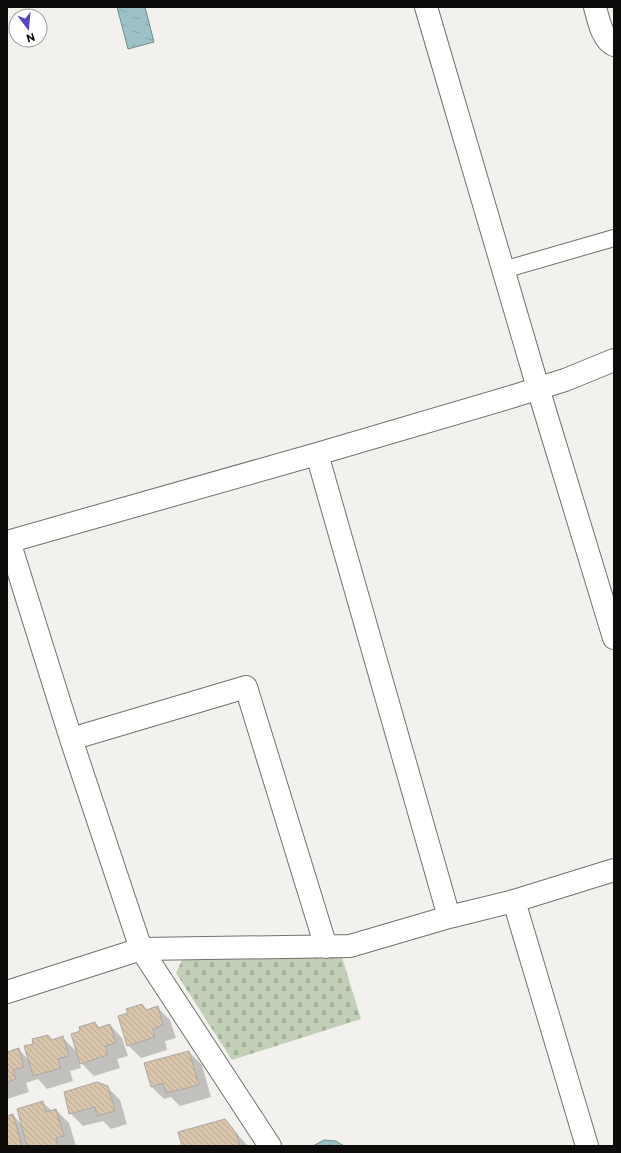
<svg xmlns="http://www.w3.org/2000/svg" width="621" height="1153" font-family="Commissioner,sans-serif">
<defs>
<pattern id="cemetery-stones" width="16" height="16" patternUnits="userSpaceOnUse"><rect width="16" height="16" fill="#c2d0b8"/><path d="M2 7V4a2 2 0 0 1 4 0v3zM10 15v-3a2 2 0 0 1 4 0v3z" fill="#a6b19d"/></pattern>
<pattern id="water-ripples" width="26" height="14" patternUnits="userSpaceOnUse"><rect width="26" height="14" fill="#9cc2c5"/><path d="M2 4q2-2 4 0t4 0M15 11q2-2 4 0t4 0" fill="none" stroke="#85a6a8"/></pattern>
<pattern id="building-back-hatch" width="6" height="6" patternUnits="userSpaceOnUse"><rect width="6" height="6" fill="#d9c4ac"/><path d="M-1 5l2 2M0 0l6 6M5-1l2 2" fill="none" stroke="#b9a793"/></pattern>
</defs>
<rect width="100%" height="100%" fill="#f3f1ed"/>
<path fill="url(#cemetery-stones)" d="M 341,954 L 361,1019 L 232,1060 L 176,973 L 184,956 Z"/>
<path fill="url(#water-ripples)" stroke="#718b8d" d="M 117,7 L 145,7 L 154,42 L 128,49 Z
M 324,1140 L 336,1141 L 344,1146 L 313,1146 Z"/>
<path fill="#0003" d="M 142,1005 L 147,1010 L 157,1007 L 170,1020 L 176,1038 L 165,1041 L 167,1050 L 141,1058 L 128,1045 L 129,1014 Z
M 95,1023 L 100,1028 L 110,1025 L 122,1038 L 128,1056 L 117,1059 L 120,1068 L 94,1076 L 79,1061 L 81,1068 L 70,1071 L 73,1081 L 47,1089 L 38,1079 L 26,1083 L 29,1092 L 7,1099 L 7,1051 L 8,1052 L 18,1049 L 29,1060 L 53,1041 L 63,1038 L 77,1052 L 81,1032 Z
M 189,1052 L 202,1065 L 211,1097 L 180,1106 L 171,1097 L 164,1099 L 151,1086 Z
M 107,1087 L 120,1100 L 127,1124 L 111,1129 L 103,1121 L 83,1126 L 70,1113 Z
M 42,1102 L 52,1111 L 56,1110 L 69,1123 L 76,1146 L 7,1146 L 7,1117 L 13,1115 L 22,1125 Z
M 224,1120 L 248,1146 L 183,1146 Z"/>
<path fill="url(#building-back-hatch)" stroke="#aba8a5" d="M 142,1004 L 146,1010 L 158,1006 L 163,1025 L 153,1029 L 155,1037 L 127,1046 L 118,1016 L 128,1013 L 126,1009 Z
M 95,1022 L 98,1028 L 110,1024 L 116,1043 L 105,1046 L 108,1055 L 80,1064 L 71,1034 L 80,1031 L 79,1027 Z
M 48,1035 L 52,1040 L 63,1036 L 69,1056 L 58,1059 L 61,1068 L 33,1076 L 24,1046 L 33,1044 L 32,1039 Z
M 19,1048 L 24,1067 L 13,1070 L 16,1079 L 7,1082 L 7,1052 Z
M 189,1051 L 199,1085 L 166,1093 L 163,1083 L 151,1087 L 144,1063 Z
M 97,1082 L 108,1086 L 115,1111 L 97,1116 L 95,1107 L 69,1114 L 64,1092 Z
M 43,1101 L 46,1112 L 56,1109 L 64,1136 L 56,1138 L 58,1146 L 27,1146 L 17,1109 Z
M 13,1114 L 22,1146 L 7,1146 L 7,1116 Z
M 225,1119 L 237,1134 L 240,1146 L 182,1146 L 178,1132 Z"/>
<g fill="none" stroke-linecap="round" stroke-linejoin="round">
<g stroke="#72716d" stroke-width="18">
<path id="service" d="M 503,270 L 614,238"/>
</g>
<g stroke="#72716d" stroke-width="24">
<path id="minor" d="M 595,7 C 598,18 602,40 614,45
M 317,454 L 449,917
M 9,541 L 71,739 L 141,949 L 270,1146
M 7,542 L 317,454 L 514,396 L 565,380 L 614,360
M 71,739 L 246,687 L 326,947
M 514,901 L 587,1146
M 7,992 L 141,949 L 350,946 L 449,917 L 514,901 L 614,870"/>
</g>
<g stroke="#72716d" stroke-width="24">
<path id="tertiary" d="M 426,7 L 538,388 L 614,638"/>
</g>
<use href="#service" stroke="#fff" stroke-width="16"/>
<use href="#minor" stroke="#fff" stroke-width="22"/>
<use href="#tertiary" stroke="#fff" stroke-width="22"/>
</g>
<rect width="621" height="1153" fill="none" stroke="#0d0c0b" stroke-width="16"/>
<g transform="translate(28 28) rotate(164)"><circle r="19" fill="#ffffff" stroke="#9e9e9d"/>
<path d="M0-3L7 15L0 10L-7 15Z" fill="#5049c0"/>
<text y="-6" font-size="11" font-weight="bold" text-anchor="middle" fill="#0d0c0b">N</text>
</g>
</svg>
